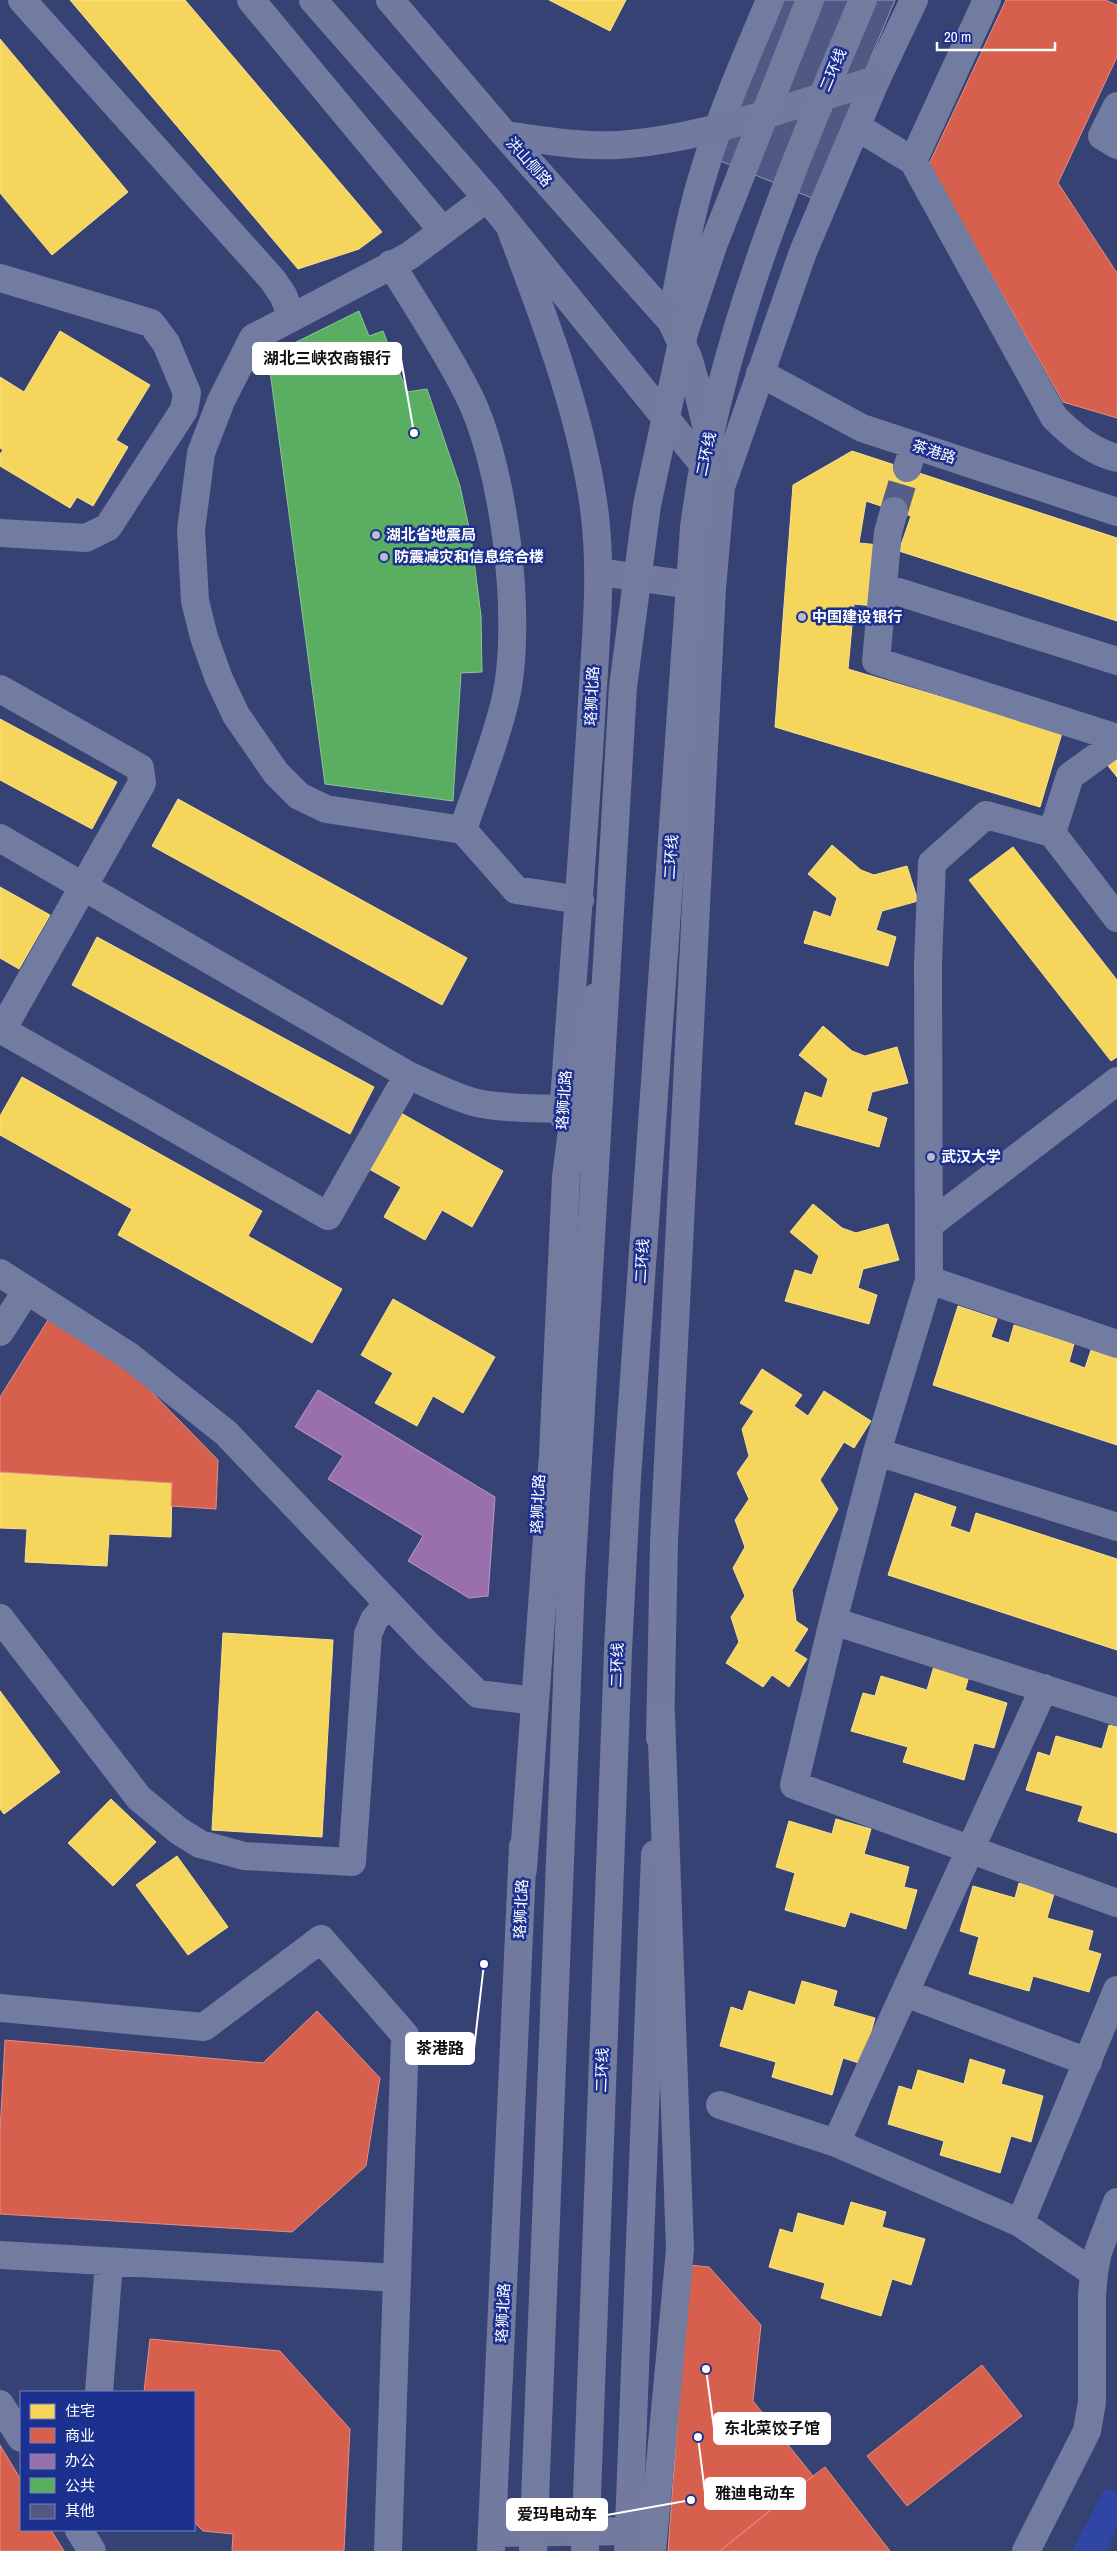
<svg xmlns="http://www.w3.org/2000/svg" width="1117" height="2551" font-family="'Archivo Narrow','Noto Sans SC',sans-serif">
<rect width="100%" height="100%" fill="#364174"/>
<path fill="#2f46a5" d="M 1105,2488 L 1117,2493 L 1117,2526 L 1107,2551 L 1072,2551 Z"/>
<path fill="#f6d55c" stroke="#f9e28d" d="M 70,0 L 185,0 L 382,232 L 359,249 L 298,269 Z
M 549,0 L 626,0 L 610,31 Z
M 0,39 L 128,192 L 52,255 L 0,193 Z
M 60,331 L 150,385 L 116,440 L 128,447 L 93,506 L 77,497 L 70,508 L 0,466 L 0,454 L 3,450 L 0,448 L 0,377 L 24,392 Z
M 852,451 L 1117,538 L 1117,621 L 899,551 L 911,516 L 866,501 L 859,543 L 880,545 L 874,606 L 854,604 L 848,669 L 1062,733 L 1040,807 L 775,727 L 793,485 Z
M 0,719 L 117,782 L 92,829 L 0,780 Z
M 1117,752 L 1117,777 L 1105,762 Z
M 178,799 L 467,958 L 442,1005 L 152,846 Z
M 832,845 L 861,870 L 874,875 L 907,866 L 918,901 L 882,911 L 876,930 L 896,937 L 888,966 L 804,943 L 814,911 L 831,917 L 837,898 L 808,874 Z
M 1013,847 L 1117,980 L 1117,1057 L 1111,1061 L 969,880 Z
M 0,887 L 50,915 L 19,969 L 0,958 Z
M 97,937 L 374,1087 L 350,1134 L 72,985 Z
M 823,1026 L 852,1051 L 865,1056 L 897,1047 L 908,1083 L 872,1092 L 867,1111 L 887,1118 L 879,1147 L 795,1124 L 805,1092 L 822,1098 L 828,1079 L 799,1055 Z
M 22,1077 L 262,1211 L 248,1236 L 342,1289 L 312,1343 L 118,1235 L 132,1209 L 0,1135 L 0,1116 Z
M 401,1113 L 503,1171 L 472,1227 L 442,1210 L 425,1240 L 384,1217 L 401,1187 L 369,1169 Z
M 813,1204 L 842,1228 L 856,1233 L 888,1224 L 899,1260 L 863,1269 L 858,1288 L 877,1295 L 869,1324 L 785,1301 L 795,1270 L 812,1275 L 819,1256 L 790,1232 Z
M 393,1299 L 495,1357 L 463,1413 L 433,1396 L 417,1426 L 375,1403 L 393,1373 L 361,1355 Z
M 958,1306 L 997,1319 L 991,1337 L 1009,1343 L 1014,1325 L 1074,1344 L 1069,1362 L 1085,1368 L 1091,1350 L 1117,1358 L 1117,1445 L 933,1385 Z
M 762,1369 L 802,1395 L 794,1406 L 808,1416 L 824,1391 L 871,1421 L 854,1448 L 844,1442 L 820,1480 L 838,1509 L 792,1590 L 796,1621 L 808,1629 L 794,1651 L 807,1659 L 789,1687 L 772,1675 L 763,1687 L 726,1663 L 739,1642 L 731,1617 L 745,1596 L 733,1568 L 745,1547 L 735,1520 L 749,1499 L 737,1473 L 749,1456 L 742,1429 L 754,1411 L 740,1403 Z
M 0,1472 L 172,1483 L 171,1537 L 109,1534 L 107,1566 L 25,1562 L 27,1529 L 0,1528 Z
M 915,1493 L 956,1507 L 950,1526 L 970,1533 L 976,1513 L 1117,1559 L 1117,1650 L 888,1575 Z
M 223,1633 L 333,1640 L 322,1837 L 212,1830 Z
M 934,1666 L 969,1676 L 965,1690 L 1007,1703 L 994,1748 L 974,1743 L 964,1780 L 903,1762 L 908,1747 L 851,1731 L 863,1693 L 875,1696 L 881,1676 L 927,1690 Z
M 0,1691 L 60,1772 L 4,1814 L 0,1809 Z
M 1109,1725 L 1117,1727 L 1117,1833 L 1078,1821 L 1083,1806 L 1026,1790 L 1038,1752 L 1050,1756 L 1056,1736 L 1102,1749 Z
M 111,1799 L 156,1842 L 113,1886 L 68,1843 Z
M 836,1819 L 871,1829 L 864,1854 L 909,1867 L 904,1887 L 917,1890 L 906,1929 L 850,1912 L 845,1927 L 785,1910 L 795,1873 L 776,1867 L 789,1821 L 832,1834 Z
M 177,1856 L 228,1927 L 188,1955 L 136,1885 Z
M 1019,1883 L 1054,1894 L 1047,1918 L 1093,1931 L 1088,1950 L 1101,1954 L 1089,1992 L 1033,1976 L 1029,1991 L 969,1974 L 979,1937 L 960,1931 L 973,1886 L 1015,1898 Z
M 802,1981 L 837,1991 L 833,2006 L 875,2018 L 862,2064 L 843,2058 L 832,2095 L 772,2077 L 776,2062 L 720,2046 L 731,2007 L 743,2011 L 749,1991 L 795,2005 Z
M 970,2059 L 1005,2070 L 1001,2084 L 1043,2096 L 1031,2142 L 1011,2136 L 1000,2173 L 940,2155 L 944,2141 L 888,2124 L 899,2086 L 912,2090 L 918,2070 L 964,2084 Z
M 851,2202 L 886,2212 L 882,2227 L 925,2239 L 911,2285 L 892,2279 L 881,2316 L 821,2298 L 825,2283 L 769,2267 L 780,2229 L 793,2233 L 798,2213 L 844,2226 Z"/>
<path fill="#d6604d" stroke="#e29082" d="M 1006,0 L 1105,0 L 1117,5 L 1117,57 L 1058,183 L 1117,273 L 1117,418 L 1063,402 L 929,164 Z
M 48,1320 L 137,1377 L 218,1460 L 216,1509 L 171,1506 L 172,1483 L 0,1472 L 0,1397 Z
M 317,2011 L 380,2078 L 366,2166 L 292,2232 L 0,2214 L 0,2132 L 5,2040 L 263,2063 Z
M 689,2265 L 709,2267 L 761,2325 L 753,2401 L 813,2476 L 720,2551 L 668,2551 Z
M 150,2339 L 280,2351 L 350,2429 L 344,2551 L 232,2551 L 233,2534 L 203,2531 L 194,2522 L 194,2392 L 144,2392 Z
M 982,2365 L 1022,2416 L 907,2506 L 867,2456 Z
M 0,2445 L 21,2480 L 21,2530 L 51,2530 L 64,2551 L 0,2551 Z
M 825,2467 L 890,2551 L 720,2551 L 813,2476 Z"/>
<path fill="#9970ab" stroke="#b89bc4" d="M 318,1390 L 495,1497 L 488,1596 L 469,1598 L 408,1561 L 423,1536 L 328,1479 L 343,1456 L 295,1427 Z"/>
<path fill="#5aae61" stroke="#8cc690" d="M 359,311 L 369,336 L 383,331 L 407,392 L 427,389 L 460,486 L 471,537 L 481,616 L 482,672 L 461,673 L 453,801 L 325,784 L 268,356 Z"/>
<path fill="#505983" stroke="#9298b6" d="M 782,0 L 895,0 L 812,198 L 713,158 Z"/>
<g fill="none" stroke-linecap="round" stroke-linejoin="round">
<path stroke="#545e89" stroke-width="28" stroke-dasharray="28 14" stroke-linecap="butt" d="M 894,511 L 907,468"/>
<path stroke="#727ba0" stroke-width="28" d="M 22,0 L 272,279 L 283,295 L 292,317
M 251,0 L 442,230
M 1117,106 L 1102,136 L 1117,145
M 857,127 L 913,161 L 987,0
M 913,161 L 1054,417 C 1072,435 1092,452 1117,458
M 487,198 L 409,256 L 253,338 L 221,401 L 201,453 L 191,530 L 195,601 L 204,637 L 219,679 L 236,715 L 276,773 L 299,796 L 326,809 L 463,830 L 516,890 L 580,900
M 391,264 C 416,305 444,347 466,390 C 504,461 524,622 505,701 C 495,744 477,787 463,830
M 0,278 L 151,323 L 166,343 L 187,393 L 184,410 L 108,527 L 86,538 L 0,533
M 671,321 C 681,270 689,218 705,168 C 722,111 747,55 770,0
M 760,373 L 862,428 L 1117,512
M 907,468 L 914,445
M 721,487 L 803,252 L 876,80 L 914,0
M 894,511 L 888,532 L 876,661 L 1117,738
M 883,587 L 1117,661
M 0,689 L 140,768 L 142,783 L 2,1030
M 1117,742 L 1070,776 L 1052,833 L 986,815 L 932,863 L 928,963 L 929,1280 L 877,1452 L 833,1621 L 794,1785 L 1117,1903
M 1052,833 L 1117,918
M 0,838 L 408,1075 C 431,1085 453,1097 477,1103 C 505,1109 535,1108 563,1109
M 0,1029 L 328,1216 L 408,1075
M 929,1225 L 1117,1081
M 0,1273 L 129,1356 L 226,1433 L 428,1645 L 478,1694 L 528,1700
M 929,1280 L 1117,1344
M 0,1332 L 27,1290
M 877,1452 L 1117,1527
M 0,1618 L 139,1798 L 179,1831 L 200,1844 L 244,1856 L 352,1862 L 368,1634 L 374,1620 L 388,1603
M 833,1621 L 1117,1712
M 905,1993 L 1088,2062
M 0,2008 L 204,2027 L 321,1939 L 405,2035 L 388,2551
M 720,2105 L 836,2143 L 1020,2223 L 1094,2273
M 836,2143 L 1044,1688
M 1020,2223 L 1117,1990
M 0,2255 L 397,2278
M 99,2392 L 109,2262
M 0,2404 L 21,2438
M 79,2530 L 92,2551
M 1026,2551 L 1087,2431 L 1092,2402 L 1092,2295 L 1094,2273 L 1098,2252 L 1117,2202"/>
<path stroke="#727a9f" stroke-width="28" d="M 313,0 L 487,198 L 715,479
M 390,0 L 505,135 L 671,321 L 688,357 L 697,388 L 721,487 L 712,588 L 664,1542 L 660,1738
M 505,135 C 543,140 580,147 618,145 C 706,139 792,105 876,80
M 511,230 C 543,315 576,400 591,489 C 605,565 595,643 591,719 C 583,852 572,984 563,1116
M 599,572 L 712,588
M 493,2533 L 630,2531
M 491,2551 L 523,1846
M 628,2551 L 655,1854"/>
<path stroke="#737c9f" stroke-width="28" d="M 523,1869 L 553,1454 L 566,1177 L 577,1092 L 596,997
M 652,2551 L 680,2249 L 661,1715"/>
<path stroke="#737c9f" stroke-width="28" d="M 533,2551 L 571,1580 L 623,687 L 647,505 L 684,333 L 714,243 L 810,0
M 585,2551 L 618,1650 L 627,1478 L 694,528 C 716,346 792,167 863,0"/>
</g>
<g fill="#b9bcce" stroke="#1b308f" stroke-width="2">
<circle cx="376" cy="535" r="5"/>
<circle cx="384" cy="557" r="5"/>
<circle cx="802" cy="617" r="5"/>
<circle cx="931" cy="1157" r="5"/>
</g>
<g text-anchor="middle" stroke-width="5" stroke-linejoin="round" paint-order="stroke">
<g font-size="15" fill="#fff" stroke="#1b308f">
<text transform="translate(833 70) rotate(-67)" y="5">二环线</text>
<text transform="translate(529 162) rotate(48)" y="5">洪山侧路</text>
<text transform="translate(934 452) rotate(18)" y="5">茶港路</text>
<text transform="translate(706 454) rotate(-78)" y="5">二环线</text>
<text transform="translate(592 696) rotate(-87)" y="5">珞狮北路</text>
<text transform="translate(671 857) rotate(-86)" y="5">二环线</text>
<text transform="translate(564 1100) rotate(-86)" y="5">珞狮北路</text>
<text transform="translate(642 1261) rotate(-86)" y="5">二环线</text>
<text transform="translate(538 1504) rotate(-87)" y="5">珞狮北路</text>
<text transform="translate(617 1665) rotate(-88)" y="5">二环线</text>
<text transform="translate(521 1909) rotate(-87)" y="5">珞狮北路</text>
<text transform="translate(602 2070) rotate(-88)" y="5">二环线</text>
<text transform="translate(503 2313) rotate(-87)" y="5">珞狮北路</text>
</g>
<g font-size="15" font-weight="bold" fill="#fff" stroke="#1b308f" text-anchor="start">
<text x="386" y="540">湖北省地震局</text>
<text x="394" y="562">防震减灾和信息综合楼</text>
<text x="812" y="622">中国建设银行</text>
<text x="941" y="1162">武汉大学</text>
</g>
</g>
<path fill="none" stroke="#fff" stroke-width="2" d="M414 433L401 359M484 1964L474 2049M706 2369L714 2428M698 2437L705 2493M691 2500L607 2515"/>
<g fill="#fff" stroke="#1b308f" stroke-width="2">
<circle cx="414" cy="433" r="5"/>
<circle cx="484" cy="1964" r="5"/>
<circle cx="706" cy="2369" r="5"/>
<circle cx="698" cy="2437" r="5"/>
<circle cx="691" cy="2500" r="5"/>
</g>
<g fill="#fff" stroke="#fff" stroke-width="2">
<rect x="253" y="343" width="148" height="31" rx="5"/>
<rect x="406" y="2033" width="68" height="31" rx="5"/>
<rect x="714" y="2413" width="116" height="31" rx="5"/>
<rect x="705" y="2478" width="100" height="31" rx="5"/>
<rect x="507" y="2499" width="100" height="31" rx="5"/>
</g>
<g font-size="16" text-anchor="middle" font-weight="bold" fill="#111">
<text x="327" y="364">湖北三峡农商银行</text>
<text x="440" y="2054">茶港路</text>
<text x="772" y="2434">东北菜饺子馆</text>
<text x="755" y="2499">雅迪电动车</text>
<text x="557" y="2520">爱玛电动车</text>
</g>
<rect x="20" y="2391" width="175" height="140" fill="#1b308f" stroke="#7683bc"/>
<rect x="30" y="2404" width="25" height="15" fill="#f6d55c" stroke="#7683bc"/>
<text x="65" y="2416" font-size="15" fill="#ffffff">住宅</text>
<rect x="30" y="2428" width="25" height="15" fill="#d6604d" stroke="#7683bc"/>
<text x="65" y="2441" font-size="15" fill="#ffffff">商业</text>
<rect x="30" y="2454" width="25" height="15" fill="#9970ab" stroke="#7683bc"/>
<text x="65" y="2466" font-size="15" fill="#ffffff">办公</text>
<rect x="30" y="2478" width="25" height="15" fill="#5aae61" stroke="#7683bc"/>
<text x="65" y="2491" font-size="15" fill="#ffffff">公共</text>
<rect x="30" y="2504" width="25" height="15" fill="#505983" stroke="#7683bc"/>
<text x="65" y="2516" font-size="15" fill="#ffffff">其他</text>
<path d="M937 42v8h118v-8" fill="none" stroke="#ffffff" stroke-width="2.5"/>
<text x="944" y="42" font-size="15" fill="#ffffff" stroke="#1b308f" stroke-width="4" paint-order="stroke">20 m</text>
</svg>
